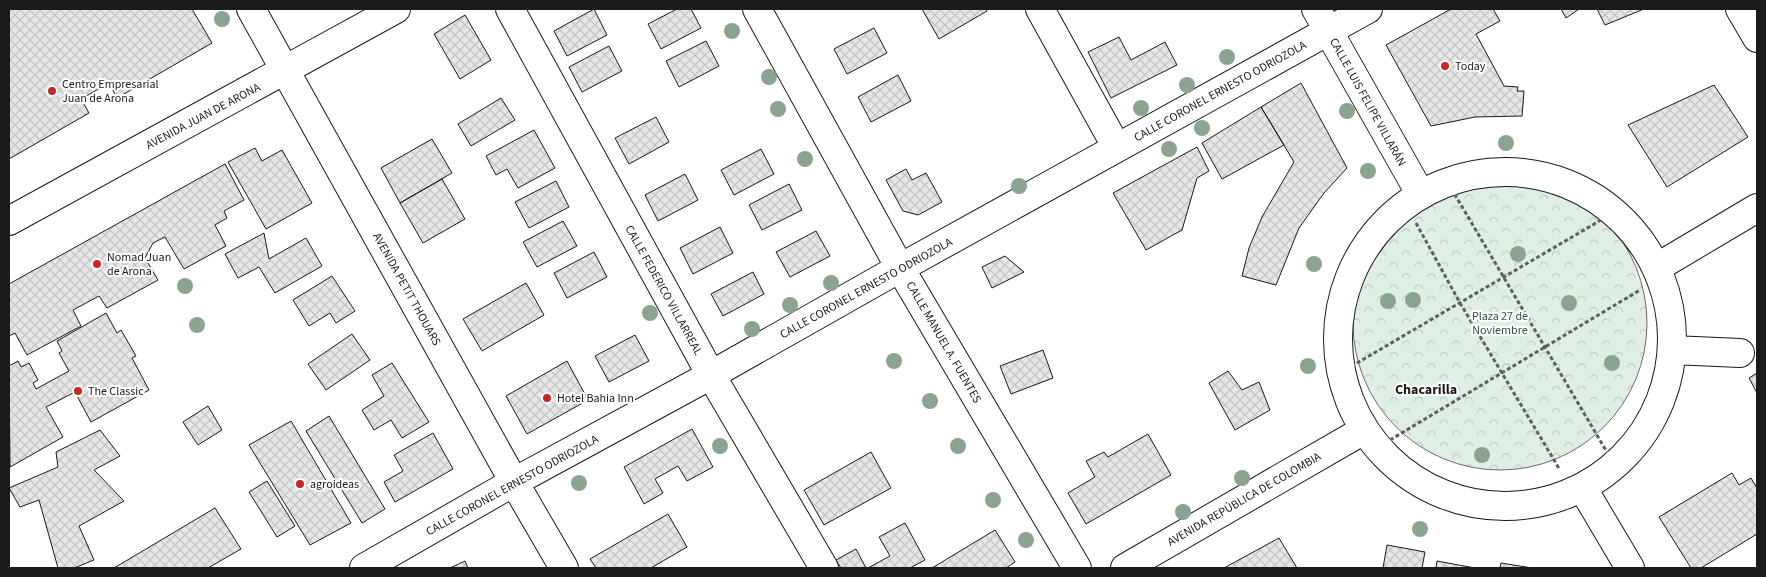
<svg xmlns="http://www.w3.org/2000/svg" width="1766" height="577" font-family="'Source Sans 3',sans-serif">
<defs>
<pattern id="park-crowns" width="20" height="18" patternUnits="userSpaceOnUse" patternTransform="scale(1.25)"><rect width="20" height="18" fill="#e0efe3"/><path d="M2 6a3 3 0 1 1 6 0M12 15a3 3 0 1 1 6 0" fill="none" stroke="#c0ccc2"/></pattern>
<pattern id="building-cross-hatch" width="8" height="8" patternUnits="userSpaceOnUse" patternTransform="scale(1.25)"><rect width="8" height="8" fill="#e6e6e6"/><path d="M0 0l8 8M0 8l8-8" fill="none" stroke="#c5c5c5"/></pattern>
</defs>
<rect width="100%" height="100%" fill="#fff"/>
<path fill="url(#park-crowns)" stroke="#6a6a6a" d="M1353 323a147 147 0 1 1 294 0a147 147 0 1 1-294 0Z"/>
<path fill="url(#building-cross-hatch)" stroke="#1a1a1a" d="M 9,9 L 192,9 L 212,43 L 117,98 L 109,83 L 81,99 L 89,113 L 9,159 Z
M 594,9 L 607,35 L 567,56 L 554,31 Z
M 677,9 L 691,9 L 701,28 L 661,49 L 648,24 Z
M 922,9 L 986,9 L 987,11 L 939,39 Z
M 1451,9 L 1493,9 L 1500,21 L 1476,34 L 1504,86 L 1518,87 L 1517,91 L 1524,91 L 1522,116 L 1475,117 L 1431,126 L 1386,45 Z
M 1561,9 L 1579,9 L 1566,18 Z
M 1597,9 L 1644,9 L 1605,25 Z
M 465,15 L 491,60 L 460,79 L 434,34 Z
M 874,28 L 887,53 L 847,74 L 834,49 Z
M 1119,37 L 1131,60 L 1165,42 L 1177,65 L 1111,98 L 1088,52 Z
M 706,41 L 719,66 L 679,87 L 666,61 Z
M 609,46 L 622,71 L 582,92 L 569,67 Z
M 898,75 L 911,101 L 871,122 L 858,97 Z
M 1301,83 L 1347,168 L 1324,193 L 1299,228 L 1276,285 L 1242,276 L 1249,248 L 1262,217 L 1294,162 L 1261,107 Z
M 1714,85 L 1748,137 L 1667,187 L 1628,125 Z
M 501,98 L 515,120 L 471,146 L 458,124 Z
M 1261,107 L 1284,145 L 1222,179 L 1202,143 Z
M 656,117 L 669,142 L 629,164 L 615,138 Z
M 534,130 L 555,168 L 518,188 L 507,169 L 496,175 L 486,156 Z
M 432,139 L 452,173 L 400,203 L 381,168 Z
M 1197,147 L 1209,171 L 1197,178 L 1182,230 L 1146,250 L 1113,193 Z
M 255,148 L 262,161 L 282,150 L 312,203 L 266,229 L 228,162 Z
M 761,149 L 774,174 L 734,195 L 721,170 Z
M 225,164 L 244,200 L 224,211 L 227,218 L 215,225 L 226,246 L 184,269 L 165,237 L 153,243 L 145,258 L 158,280 L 107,308 L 99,296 L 73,310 L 81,326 L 27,355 L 15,333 L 9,336 L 9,284 Z
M 906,169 L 912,180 L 926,173 L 942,202 L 918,215 L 903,211 L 886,180 Z
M 685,174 L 698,200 L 658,221 L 645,195 Z
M 442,179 L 465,219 L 423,243 L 400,203 Z
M 556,181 L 569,207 L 529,228 L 515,202 Z
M 789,184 L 802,210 L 762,230 L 749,205 Z
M 563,221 L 577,246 L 537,267 L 523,242 Z
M 720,227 L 733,253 L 693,274 L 680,248 Z
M 816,231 L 830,256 L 790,277 L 776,252 Z
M 264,233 L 269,259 L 306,238 L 322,266 L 275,293 L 259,267 L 238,278 L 225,254 Z
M 594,252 L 607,277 L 567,298 L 554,273 Z
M 1005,256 L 1024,272 L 992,288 L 982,267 Z
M 753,272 L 764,294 L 723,316 L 711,294 Z
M 332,276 L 355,311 L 336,323 L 330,313 L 309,326 L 293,300 Z
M 526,283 L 544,315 L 482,351 L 463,319 Z
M 106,313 L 117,333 L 121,330 L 136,356 L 132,358 L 149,390 L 91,422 L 75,392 L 46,407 L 63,437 L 10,467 L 9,366 L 18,361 L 21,367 L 29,363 L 38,380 L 33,383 L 36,389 L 69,371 L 59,353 L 62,351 L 57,341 Z
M 352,334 L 370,360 L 326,390 L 308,364 Z
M 635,335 L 649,361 L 609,382 L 595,356 Z
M 1043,350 L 1053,378 L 1011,394 L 1000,366 Z
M 567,361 L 588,400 L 527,434 L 506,396 Z
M 392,363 L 429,422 L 402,438 L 391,420 L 374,430 L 362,410 L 384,396 L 372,375 Z
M 1228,371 L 1242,390 L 1259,382 L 1270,410 L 1235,430 L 1209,383 Z
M 1757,373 L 1757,393 L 1749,378 Z
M 208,406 L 222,430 L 198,445 L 183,422 Z
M 329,416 L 385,509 L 362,523 L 306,431 Z
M 291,421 L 351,523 L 310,545 L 249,445 Z
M 692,429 L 713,467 L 687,481 L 678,466 L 655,479 L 663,493 L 644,504 L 624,467 Z
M 100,430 L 120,456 L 94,470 L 124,501 L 79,526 L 94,560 L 74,568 L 58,568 L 39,500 L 20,507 L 9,488 L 58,467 L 56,452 Z
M 433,433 L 453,469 L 395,502 L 384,482 L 403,471 L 394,455 Z
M 1148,434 L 1171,475 L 1086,524 L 1068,493 L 1095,477 L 1086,461 L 1104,452 L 1108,457 Z
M 871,452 L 891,488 L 824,525 L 804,490 Z
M 1732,473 L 1739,485 L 1751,478 L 1757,488 L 1757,534 L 1701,568 L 1691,568 L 1659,517 Z
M 267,481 L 295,526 L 277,537 L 249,492 Z
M 215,508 L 241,549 L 208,568 L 114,568 Z
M 668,514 L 687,547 L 651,568 L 596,568 L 590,559 Z
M 905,523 L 925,560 L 910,568 L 868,568 L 890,556 L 879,537 Z
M 995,530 L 1015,562 L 1006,568 L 932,568 Z
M 1279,538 L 1297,568 L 1224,568 Z
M 1387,545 L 1425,552 L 1422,568 L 1383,568 Z
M 856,549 L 866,568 L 841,568 L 836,560 Z
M 465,561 L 468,568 L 450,568 Z
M 1437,561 L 1475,568 L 1436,568 Z
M 1501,563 L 1532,568 L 1500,568 Z"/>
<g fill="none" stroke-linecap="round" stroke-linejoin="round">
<g stroke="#1a1a1a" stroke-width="30">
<path id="minor" d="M 510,9 L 711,375 L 824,568
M 757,9 L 900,268 L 1077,568
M 1040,9 L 1117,148
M 1316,9 L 1421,195
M 1740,9 L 1757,38
M1338 339a167 167 0 1 1 334 0a167 167 0 1 1-334 0Z
M 9,221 L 396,9
M 1656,268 L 1757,208
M 1672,350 L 1740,353
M 1582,487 L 1630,568
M 364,568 L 514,482 L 711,375 L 900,268 L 1368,9
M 1125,568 L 1364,430"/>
</g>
<g stroke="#1a1a1a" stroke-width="30">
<path id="major" d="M 251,9 L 514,482 L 564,568"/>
</g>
<path stroke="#5f5f5f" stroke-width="3" stroke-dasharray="4 2.5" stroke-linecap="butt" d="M 1448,183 L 1614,464
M 1416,223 L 1460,303 L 1560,470
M 1340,373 L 1613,213
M 1390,440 L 1640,290"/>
<use href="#minor" stroke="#fff" stroke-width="28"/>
<use href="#major" stroke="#fff" stroke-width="28"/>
</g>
<g fill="#8aa48f">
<circle cx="222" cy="19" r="8"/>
<circle cx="732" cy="31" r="8"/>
<circle cx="1227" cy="57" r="8"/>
<circle cx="769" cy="77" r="8"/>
<circle cx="1187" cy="85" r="8"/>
<circle cx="1141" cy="108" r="8"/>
<circle cx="778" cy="109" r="8"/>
<circle cx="1347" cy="111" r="8"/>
<circle cx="1202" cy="128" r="8"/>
<circle cx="1506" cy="143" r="8"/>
<circle cx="1169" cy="149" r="8"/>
<circle cx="805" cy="159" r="8"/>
<circle cx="1368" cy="171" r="8"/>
<circle cx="1019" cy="186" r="8"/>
<circle cx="1518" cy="254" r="8"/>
<circle cx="1314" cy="264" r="8"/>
<circle cx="831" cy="283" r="8"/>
<circle cx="185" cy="286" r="8"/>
<circle cx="1413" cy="300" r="8"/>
<circle cx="1388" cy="301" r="8"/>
<circle cx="1569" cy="303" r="8"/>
<circle cx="790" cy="305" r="8"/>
<circle cx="650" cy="313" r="8"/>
<circle cx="197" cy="325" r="8"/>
<circle cx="752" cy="329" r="8"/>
<circle cx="894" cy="361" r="8"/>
<circle cx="1612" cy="363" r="8"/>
<circle cx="1308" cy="366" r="8"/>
<circle cx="930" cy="401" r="8"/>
<circle cx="720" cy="446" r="8"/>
<circle cx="958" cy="446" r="8"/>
<circle cx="1482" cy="455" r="8"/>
<circle cx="1242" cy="478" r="8"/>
<circle cx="579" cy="483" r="8"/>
<circle cx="993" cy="500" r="8"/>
<circle cx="1183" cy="512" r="8"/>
<circle cx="1420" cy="529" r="8"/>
<circle cx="1026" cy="540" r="8"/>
</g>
<g fill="#c62828" stroke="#fff" stroke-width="2">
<circle cx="1445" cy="66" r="5"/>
<circle cx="52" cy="91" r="5"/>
<circle cx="97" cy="264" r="5"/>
<circle cx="78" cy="391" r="5"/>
<circle cx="547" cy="398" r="5"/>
<circle cx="300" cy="484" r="5"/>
</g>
<g text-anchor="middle" stroke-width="4" stroke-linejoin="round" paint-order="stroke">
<g font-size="12" fill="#1a1a1a" stroke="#fff" text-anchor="start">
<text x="1455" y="70">Today</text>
<text x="62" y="88">Centro Empresarial<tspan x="62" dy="14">Juan de Arona</tspan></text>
<text x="107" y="261">Nomad Juan<tspan x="107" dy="14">de Arona</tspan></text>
<text x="88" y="395">The Classic</text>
<text x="557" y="402">Hotel Bahia Inn</text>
<text x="310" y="488">agroideas</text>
</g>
<g font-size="12" fill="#1a1a1a" stroke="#fff">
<text transform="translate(1220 91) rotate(-29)" y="4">CALLE CORONEL ERNESTO ODRIOZOLA</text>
<text transform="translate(1368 102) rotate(61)" y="4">CALLE LUIS FELIPE VILLARÁN</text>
<text transform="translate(203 116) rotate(-28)" y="4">AVENIDA JUAN DE ARONA</text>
<text transform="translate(866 288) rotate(-29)" y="4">CALLE CORONEL ERNESTO ODRIOZOLA</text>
<text transform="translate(407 289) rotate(61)" y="4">AVENIDA PETIT THOUARS</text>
<text transform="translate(664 290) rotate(61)" y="4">CALLE FEDERICO VILLARREAL</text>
<text transform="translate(944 342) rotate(60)" y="4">CALLE MANUEL A. FUENTES</text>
<text transform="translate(512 485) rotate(-29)" y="4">CALLE CORONEL ERNESTO ODRIOZOLA</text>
<text transform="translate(1244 499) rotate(-30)" y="4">AVENIDA REPÚBLICA DE COLOMBIA</text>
</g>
<g font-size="12" fill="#2b5a34" stroke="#fff">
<text x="1500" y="320">Plaza 27 de<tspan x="1500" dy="14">Noviembre</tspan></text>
</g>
<g font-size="14" font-weight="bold" fill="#1a1a1a" stroke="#fff">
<text x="1426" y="394">Chacarilla</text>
</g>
</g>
<rect width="1766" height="577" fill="none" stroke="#1a1a1a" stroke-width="20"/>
</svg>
